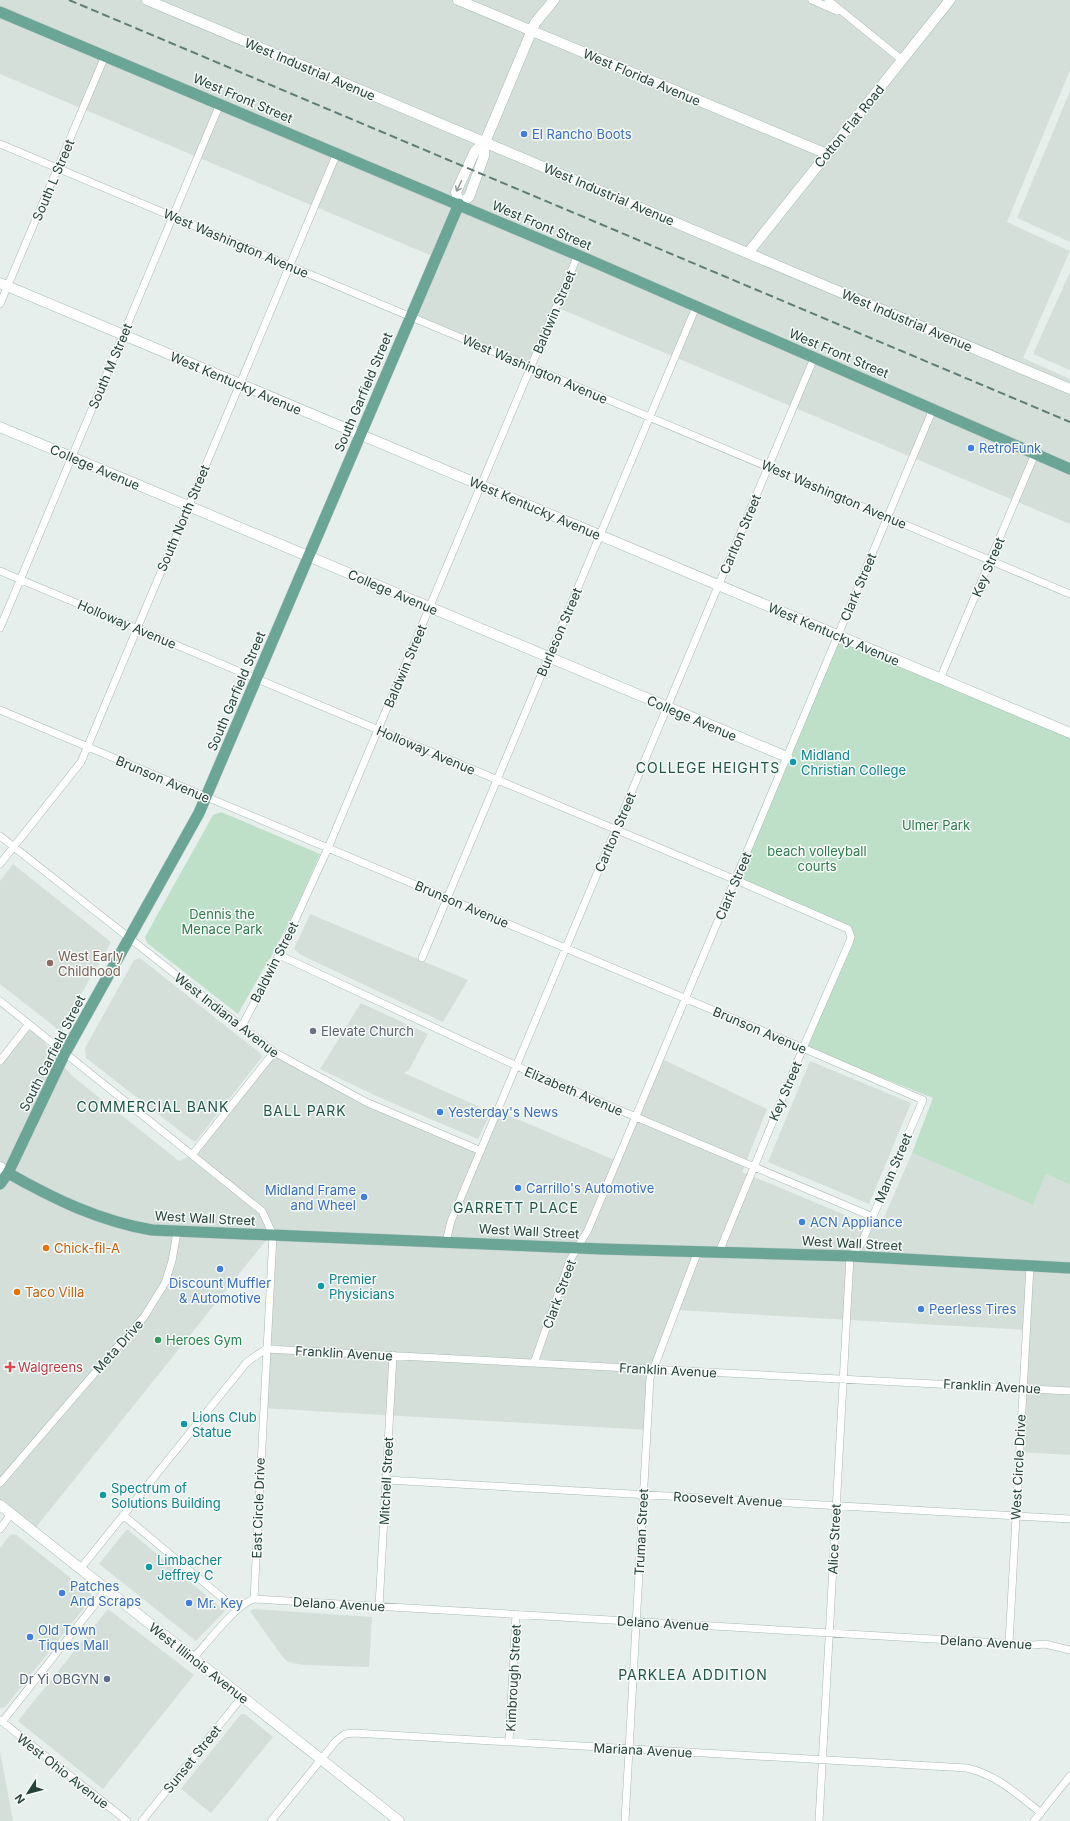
<svg xmlns="http://www.w3.org/2000/svg" width="1070" height="1821" font-family="Inter,sans-serif">
<rect width="100%" height="100%" fill="#e6efeb"/>
<path fill="#d4dfda" d="M 0,0 L 1070,0 L 1070,70 L 1007,222 L 1070,251 L 1023,358 L 1070,379 L 1070,524 L 556,307 L 531,367 L 412,317 L 437,258 L 0,74 Z
M 1070,91 L 1070,242 L 1017,218 Z
M 1070,272 L 1070,370 L 1033,354 Z
M 13,864 L 111,942 L 60,1031 L 0,984 L 0,881 Z
M 310,914 L 468,980 L 443,1022 L 301,955 L 294,949 Z
M 140,958 L 261,1054 L 262,1057 L 196,1141 L 193,1141 L 86,1058 L 85,1048 L 134,960 Z
M 361,1003 L 428,1034 L 409,1070 L 404,1073 L 491,1112 L 478,1139 L 385,1100 L 320,1069 Z
M 29,1024 L 71,1075 L 179,1161 L 192,1155 L 273,1053 L 374,1106 L 480,1151 L 498,1111 L 617,1161 L 660,1058 L 767,1109 L 742,1172 L 879,1229 L 912,1153 L 1033,1205 L 1046,1174 L 1070,1185 L 1070,1455 L 1020,1452 L 1026,1330 L 676,1310 L 651,1367 L 648,1430 L 262,1408 L 271,1234 L 33,1531 L 0,1505 L 0,1061 Z
M 810,1061 L 911,1103 L 869,1204 L 768,1162 Z
M 127,1529 L 225,1611 L 196,1641 L 99,1564 Z
M 15,1534 L 91,1594 L 92,1598 L 5,1707 L 0,1708 L 0,1548 L 10,1535 Z
M 108,1609 L 194,1675 L 103,1789 L 18,1721 Z
M 254,1609 L 372,1617 L 369,1667 L 304,1665 L 288,1662 L 282,1656 L 250,1611 Z
M 241,1714 L 245,1714 L 273,1737 L 211,1813 L 181,1789 Z
M 0,1751 L 13,1821 L 0,1821 Z"/>
<path fill="#bfe0c8" d="M 838,639 L 1070,737 L 1070,1185 L 1046,1174 L 1033,1205 L 912,1153 L 933,1098 L 810,1049 L 806,1046 L 852,932 L 737,879 Z
M 221,812 L 320,854 L 297,907 L 270,959 L 269,959 L 238,1014 L 147,943 L 145,937 L 213,815 Z"/>
<g fill="none" stroke-linecap="round" stroke-linejoin="round">
<g stroke="#a8b8b2" stroke-width="8">
<path id="street" d="M 812,0 L 837,11
M 828,0 L 902,60
M 0,144 L 1070,594
M 0,304 L 105,56
M 0,571 L 736,880 L 848,929 L 851,937 L 849,943 L 803,1048 L 719,1252
M 0,628 L 220,104
M 940,679 L 1035,454
M 0,710 L 803,1048 L 923,1100 L 861,1244 L 850,1256 L 819,1821
M 0,836 L 274,1052 L 366,1102 L 481,1151
M 0,864 L 81,762 L 337,153
M 279,955 L 534,1074 L 873,1217
M 422,958 L 696,307
M 0,1001 L 262,1211 L 273,1235 L 254,1599 C 236,1604 207,1644 193,1658
M 241,1028 L 279,955 L 328,848 L 578,255
M 0,1061 L 29,1024
M 192,1155 L 274,1052
M 446,1242 L 451,1221 L 814,358
M 534,1363 L 570,1260 L 588,1230 L 933,409
M 386,1480 L 1070,1519
M 0,1483 L 111,1354 L 144,1317 L 165,1283 L 172,1261 L 177,1232
M 123,1515 L 237,1610
M 0,1529 L 11,1514
M 80,1569 L 247,1362 L 266,1349 L 1070,1391
M 254,1599 L 1034,1645 L 1045,1644 L 1070,1650
M 379,1607 L 393,1355
M 1009,1643 L 1030,1266
M 0,1720 L 127,1821
M 2,1722 L 106,1590
M 509,1742 L 516,1614
M 142,1821 L 242,1697
M 271,1821 L 336,1741 L 345,1734 L 354,1733 L 967,1768 C 997,1775 1017,1794 1041,1813
M 625,1821 L 650,1378 L 698,1251
M 1034,1821 L 1070,1776"/>
</g>
<g stroke="#a4bbb3" stroke-width="11">
<path id="secondary" d="M 147,0 L 1070,389
M 458,0 L 827,154
M 485,142 L 475,151 L 456,192 L 459,204 L 469,197 L 484,156 L 485,142 L 535,23 L 554,0
M 748,253 L 950,0
M 0,283 L 1070,733
M 0,427 L 787,757
M 0,1167 L 8,1173
M 0,1505 L 399,1821"/>
</g>
<g stroke="#c2cac8" stroke-width="12">
<path id="primary" d="M 0,12 L 594,262 L 1070,469
M 8,1173 C 54,1199 99,1221 152,1230 L 602,1249 L 850,1256 L 1070,1268
M 0,1184 L 8,1173 L 65,1053 L 199,813 L 459,204"/>
</g>
<use href="#street" stroke="#fff" stroke-width="7"/>
<use href="#secondary" stroke="#fff" stroke-width="10"/>
<use href="#primary" stroke="#6aa596" stroke-width="11"/>
<path stroke="#5f7d75" stroke-width="2" stroke-dasharray="8 4" stroke-linecap="butt" d="M 69,0 L 1070,422"/>
</g>
<defs><path id="oneway-shaft" d="M-6 0H5M1.5-3L5.5 0L1.5 3" fill="none" stroke-width="1.6" stroke-linecap="round" stroke-linejoin="round"/></defs>
<use stroke="#92a09c" href="#oneway-shaft" transform="translate(459 186) rotate(115)"/>
<g fill="#3f7fe0" stroke="#f7fbf9" stroke-width="1.5">
<circle cx="524" cy="134" r="4"/>
<circle cx="971" cy="448" r="4"/>
<circle cx="440" cy="1112" r="4"/>
<circle cx="518" cy="1188" r="4"/>
<circle cx="364" cy="1197" r="4"/>
<circle cx="802" cy="1222" r="4"/>
<circle cx="220" cy="1269" r="4"/>
<circle cx="921" cy="1309" r="4"/>
<circle cx="62" cy="1593" r="4"/>
<circle cx="189" cy="1603" r="4"/>
<circle cx="30" cy="1637" r="4"/>
</g>
<g fill="#0f9aa8" stroke="#f7fbf9" stroke-width="1.5">
<circle cx="793" cy="762" r="4"/>
<circle cx="321" cy="1286" r="4"/>
<circle cx="184" cy="1424" r="4"/>
<circle cx="103" cy="1495" r="4"/>
<circle cx="149" cy="1567" r="4"/>
</g>
<circle fill="#8d6e63" stroke="#f7fbf9" stroke-width="1.5" cx="50" cy="963" r="4"/>
<circle fill="#6b7280" stroke="#f7fbf9" stroke-width="1.5" cx="313" cy="1031" r="4"/>
<g fill="#e8710a" stroke="#f7fbf9" stroke-width="1.5">
<circle cx="46" cy="1248" r="4"/>
<circle cx="17" cy="1292" r="4"/>
</g>
<circle fill="#2e9e5b" stroke="#f7fbf9" stroke-width="1.5" cx="158" cy="1340" r="4"/>
<path fill="#e0444e" stroke="#f7fbf9" stroke-width="1.5" d="M8 1361h4v4h4v4h-4v4h-4v-4h-4v-4h4z"/>
<circle fill="#5c6f8a" stroke="#f7fbf9" stroke-width="1.5" cx="107" cy="1679" r="4"/>
<g text-anchor="middle" stroke-width="3" stroke-linejoin="round" paint-order="stroke">
<g font-size="13" fill="#24423a" stroke="#f7fbf9">
<text transform="translate(310 69) rotate(23)" y="5">West Industrial Avenue</text>
<text transform="translate(642 77) rotate(23)" y="5">West Florida Avenue</text>
<text transform="translate(243 98) rotate(23)" y="5">West Front Street</text>
<text transform="translate(849 126) rotate(-51)" y="5">Cotton Flat Road</text>
<text transform="translate(53 180) rotate(-67)" y="5">South L Street</text>
<text transform="translate(609 194) rotate(23)" y="5">West Industrial Avenue</text>
<text transform="translate(542 225) rotate(23)" y="5">West Front Street</text>
<text transform="translate(236 243) rotate(23)" y="5">West Washington Avenue</text>
<text transform="translate(554 312) rotate(-67)" y="5">Baldwin Street</text>
<text transform="translate(907 320) rotate(23)" y="5">West Industrial Avenue</text>
<text transform="translate(839 353) rotate(23)" y="5">West Front Street</text>
<text transform="translate(110 366) rotate(-67)" y="5">South M Street</text>
<text transform="translate(535 369) rotate(23)" y="5">West Washington Avenue</text>
<text transform="translate(236 383) rotate(23)" y="5">West Kentucky Avenue</text>
<text transform="translate(363 392) rotate(-67)" y="5">South Garfield Street</text>
<text transform="translate(95 467) rotate(23)" y="5">College Avenue</text>
<text transform="translate(834 494) rotate(23)" y="5">West Washington Avenue</text>
<text transform="translate(535 508) rotate(23)" y="5">West Kentucky Avenue</text>
<text transform="translate(183 518) rotate(-67)" y="5">South North Street</text>
<text transform="translate(740 534) rotate(-67)" y="5">Carlton Street</text>
<text transform="translate(988 567) rotate(-67)" y="5">Key Street</text>
<text transform="translate(858 587) rotate(-67)" y="5">Clark Street</text>
<text transform="translate(393 592) rotate(23)" y="5">College Avenue</text>
<text transform="translate(127 624) rotate(23)" y="5">Holloway Avenue</text>
<text transform="translate(559 632) rotate(-67)" y="5">Burleson Street</text>
<text transform="translate(834 634) rotate(23)" y="5">West Kentucky Avenue</text>
<text transform="translate(405 666) rotate(-67)" y="5">Baldwin Street</text>
<text transform="translate(236 691) rotate(-67)" y="5">South Garfield Street</text>
<text transform="translate(692 718) rotate(23)" y="5">College Avenue</text>
<text transform="translate(426 750) rotate(23)" y="5">Holloway Avenue</text>
<text transform="translate(163 779) rotate(23)" y="5">Brunson Avenue</text>
<text transform="translate(615 832) rotate(-67)" y="5">Carlton Street</text>
<text transform="translate(733 886) rotate(-67)" y="5">Clark Street</text>
<text transform="translate(462 904) rotate(23)" y="5">Brunson Avenue</text>
<text transform="translate(274 962) rotate(-63)" y="5">Baldwin Street</text>
<text transform="translate(227 1015) rotate(38)" y="5">West Indiana Avenue</text>
<text transform="translate(760 1030) rotate(23)" y="5">Brunson Avenue</text>
<text transform="translate(52 1053) rotate(-63)" y="5">South Garfield Street</text>
<text transform="translate(574 1091) rotate(23)" y="5">Elizabeth Avenue</text>
<text transform="translate(785 1091) rotate(-67)" y="5">Key Street</text>
<text transform="translate(893 1168) rotate(-67)" y="5">Mann Street</text>
<text transform="translate(205 1218) rotate(3)" y="5">West Wall Street</text>
<text transform="translate(529 1231) rotate(3)" y="5">West Wall Street</text>
<text transform="translate(852 1243) rotate(3)" y="5">West Wall Street</text>
<text transform="translate(559 1294) rotate(-70)" y="5">Clark Street</text>
<text transform="translate(118 1346) rotate(-48)" y="5">Meta Drive</text>
<text transform="translate(344 1353) rotate(3)" y="5">Franklin Avenue</text>
<text transform="translate(668 1370) rotate(3)" y="5">Franklin Avenue</text>
<text transform="translate(992 1386) rotate(3)" y="5">Franklin Avenue</text>
<text transform="translate(1018 1467) rotate(-87)" y="5">West Circle Drive</text>
<text transform="translate(386 1481) rotate(-87)" y="5">Mitchell Street</text>
<text transform="translate(728 1499) rotate(3)" y="5">Roosevelt Avenue</text>
<text transform="translate(258 1508) rotate(-88)" y="5">East Circle Drive</text>
<text transform="translate(641 1532) rotate(-87)" y="5">Truman Street</text>
<text transform="translate(834 1539) rotate(-87)" y="5">Alice Street</text>
<text transform="translate(339 1604) rotate(3)" y="5">Delano Avenue</text>
<text transform="translate(663 1623) rotate(3)" y="5">Delano Avenue</text>
<text transform="translate(986 1642) rotate(3)" y="5">Delano Avenue</text>
<text transform="translate(199 1663) rotate(38)" y="5">West Illinois Avenue</text>
<text transform="translate(513 1678) rotate(-87)" y="5">Kimbrough Street</text>
<text transform="translate(643 1750) rotate(3)" y="5">Mariana Avenue</text>
<text transform="translate(192 1759) rotate(-51)" y="5">Sunset Street</text>
<text transform="translate(63 1771) rotate(38)" y="5">West Ohio Avenue</text>
</g>
<g font-size="13" fill="#366cbe" stroke="#f7fbf9" text-anchor="start">
<text x="532" y="139">El Rancho Boots</text>
<text x="979" y="453">RetroFunk</text>
<text x="448" y="1117">Yesterday's News</text>
<text x="526" y="1193">Carrillo's Automotive</text>
<text x="356" y="1195" text-anchor="end">Midland Frame<tspan x="356" dy="15">and Wheel</tspan></text>
<text x="810" y="1227">ACN Appliance</text>
<text x="220" y="1288" text-anchor="middle">Discount Muffler<tspan x="220" dy="15">&amp; Automotive</tspan></text>
<text x="929" y="1314">Peerless Tires</text>
<text x="70" y="1591">Patches<tspan x="70" dy="15">And Scraps</tspan></text>
<text x="197" y="1608">Mr. Key</text>
<text x="38" y="1635">Old Town<tspan x="38" dy="15">Tiques Mall</tspan></text>
</g>
<g font-size="13" fill="#0d838f" stroke="#f7fbf9" text-anchor="start">
<text x="801" y="760">Midland<tspan x="801" dy="15">Christian College</tspan></text>
<text x="329" y="1284">Premier<tspan x="329" dy="15">Physicians</tspan></text>
<text x="192" y="1422">Lions Club<tspan x="192" dy="15">Statue</tspan></text>
<text x="111" y="1493">Spectrum of<tspan x="111" dy="15">Solutions Building</tspan></text>
<text x="157" y="1565">Limbacher<tspan x="157" dy="15">Jeffrey C</tspan></text>
</g>
<g font-size="13" fill="#2d7a4b" stroke="#f7fbf9">
<text x="936" y="830">Ulmer Park</text>
<text x="817" y="856">beach volleyball<tspan x="817" dy="15">courts</tspan></text>
<text x="222" y="919">Dennis the<tspan x="222" dy="15">Menace Park</tspan></text>
</g>
<g font-size="13" fill="#785e54" stroke="#f7fbf9" text-anchor="start">
<text x="58" y="961">West Early<tspan x="58" dy="15">Childhood</tspan></text>
</g>
<g font-size="13" fill="#5b616d" stroke="#f7fbf9" text-anchor="start">
<text x="321" y="1036">Elevate Church</text>
</g>
<g font-size="13" fill="#c56008" stroke="#f7fbf9" text-anchor="start">
<text x="54" y="1253">Chick-fil-A</text>
<text x="25" y="1297">Taco Villa</text>
</g>
<g font-size="13" fill="#27864d" stroke="#f7fbf9" text-anchor="start">
<text x="166" y="1345">Heroes Gym</text>
</g>
<g font-size="13" fill="#be3a42" stroke="#f7fbf9" text-anchor="start">
<text x="18" y="1372">Walgreens</text>
</g>
<g font-size="13" fill="#4e5e75" stroke="#f7fbf9" text-anchor="end">
<text x="99" y="1684">Dr Yi OBGYN</text>
</g>
<g font-size="14" letter-spacing="1" fill="#1f5548" stroke="#f7fbf9">
<text x="708" y="773">COLLEGE HEIGHTS</text>
<text x="153" y="1112">COMMERCIAL BANK</text>
<text x="305" y="1116">BALL PARK</text>
<text x="516" y="1213">GARRETT PLACE</text>
<text x="693" y="1680">PARKLEA ADDITION</text>
</g>
</g>
<g transform="translate(28 1793) rotate(234)" stroke="#f7fbf9" stroke-width="3" paint-order="stroke">
<path d="M0-3L7 15L0 10L-7 15Z" fill="#24423a"/>
<text y="-6" font-size="11" font-weight="bold" text-anchor="middle" fill="#24423a">N</text>
</g>
</svg>
